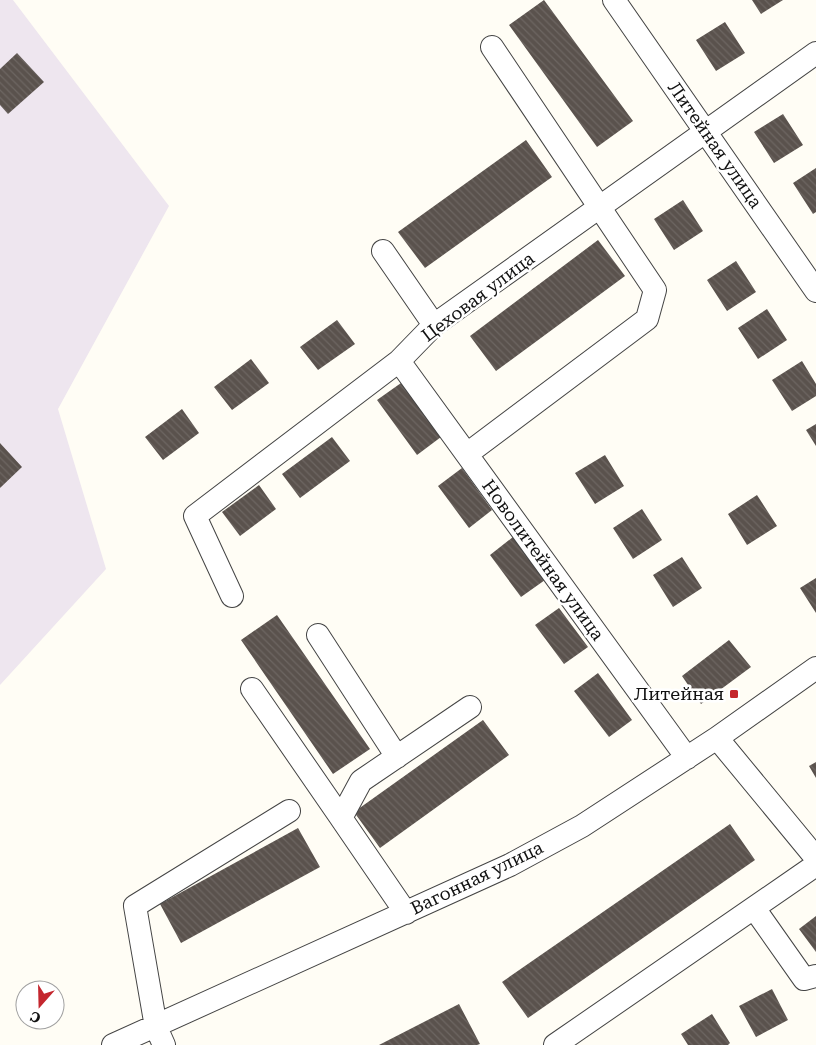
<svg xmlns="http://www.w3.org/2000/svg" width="816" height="1045" font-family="'Roboto Serif',serif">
<defs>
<pattern id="building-back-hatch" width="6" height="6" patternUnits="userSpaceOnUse" patternTransform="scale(1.25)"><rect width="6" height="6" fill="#5a524d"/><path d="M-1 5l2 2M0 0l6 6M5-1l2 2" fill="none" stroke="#6d6662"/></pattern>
</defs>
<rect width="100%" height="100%" fill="#fffdf5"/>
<path fill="#eee6ef" d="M 0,0 L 13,0 L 169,206 L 58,409 L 106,569 L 0,685 Z"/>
<path fill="url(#building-back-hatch)" d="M 544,0 L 633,121 L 597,147 L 509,25 Z
M 752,0 L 783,0 L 761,14 Z
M 725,22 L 745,53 L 716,71 L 696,40 Z
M 17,53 L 44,82 L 8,114 L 0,105 L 0,69 Z
M 783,114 L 803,145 L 774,163 L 754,132 Z
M 526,140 L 552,177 L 425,268 L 398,232 Z
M 816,168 L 816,212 L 813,214 L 793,183 Z
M 683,200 L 703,231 L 674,250 L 654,219 Z
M 598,240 L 625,276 L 496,371 L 470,336 Z
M 736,261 L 756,292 L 727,311 L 707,280 Z
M 767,309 L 787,340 L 758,359 L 738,328 Z
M 337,320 L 355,344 L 318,370 L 300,347 Z
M 251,359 L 269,383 L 232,410 L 214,387 Z
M 802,361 L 816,384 L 816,396 L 792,411 L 772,380 Z
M 401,383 L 441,437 L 417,455 L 377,400 Z
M 182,409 L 199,433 L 163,460 L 145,437 Z
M 816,424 L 816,446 L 806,430 Z
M 332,437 L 350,461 L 300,498 L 282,474 Z
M 0,443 L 22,467 L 0,488 Z
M 605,455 L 624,486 L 595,504 L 575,473 Z
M 462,468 L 492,510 L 469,528 L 438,486 Z
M 259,485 L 276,509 L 240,536 L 222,512 Z
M 757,495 L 777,526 L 747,545 L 728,514 Z
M 642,509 L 662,540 L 633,559 L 613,528 Z
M 513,537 L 545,580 L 521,597 L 490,555 Z
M 682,557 L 702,588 L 673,607 L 653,575 Z
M 816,578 L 816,613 L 800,588 Z
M 559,608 L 588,647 L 564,664 L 535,625 Z
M 277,615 L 370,749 L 333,774 L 241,640 Z
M 729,640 L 751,667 L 701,704 L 682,676 Z
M 598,673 L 632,720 L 609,737 L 574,691 Z
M 483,720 L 509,755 L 380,848 L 354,812 Z
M 816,762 L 816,778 L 809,766 Z
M 730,824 L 755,860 L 528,1018 L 502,982 Z
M 298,828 L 320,867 L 181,943 L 160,904 Z
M 816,916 L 816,952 L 799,929 Z
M 772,989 L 788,1020 L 756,1037 L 739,1006 Z
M 459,1004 L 480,1044 L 477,1045 L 379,1045 Z
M 712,1014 L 730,1043 L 728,1045 L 688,1045 L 681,1034 Z"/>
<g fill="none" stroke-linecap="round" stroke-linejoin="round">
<g stroke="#444" stroke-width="24">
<path id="minor" d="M 614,0 L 816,291
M 383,251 L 434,325
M 399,361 L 687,758
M 467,454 L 647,319 L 655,290 L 492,47
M 232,596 L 195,516 L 399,361 L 434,325 L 816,53
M 318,635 L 397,757
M 252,689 L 341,818
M 717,738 L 816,858
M 754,908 L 804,979 L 816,976
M 406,913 L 341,818 L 361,781 L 470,707
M 113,1045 L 510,865 L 582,826 L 717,738 L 816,668
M 164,1045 L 156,1027 L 135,906 L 289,811
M 555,1045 L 816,865"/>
</g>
<use href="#minor" stroke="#fff" stroke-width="22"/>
</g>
<rect fill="#c4262e" stroke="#fff" stroke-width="2" x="729" y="689" width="10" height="10" rx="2.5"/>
<g text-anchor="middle" stroke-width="5" stroke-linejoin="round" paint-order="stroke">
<g font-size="18" fill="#111" stroke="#fff">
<text transform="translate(715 145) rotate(55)" y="6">Литейная улица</text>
<text transform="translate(478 297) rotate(-37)" y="6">Цеховая улица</text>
<text transform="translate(543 560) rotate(54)" y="6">Новолитейная улица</text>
<text transform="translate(477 878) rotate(-26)" y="6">Вагонная улица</text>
</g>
<g font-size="18" fill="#111" stroke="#fff" text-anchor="end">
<text x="724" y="700">Литейная</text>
</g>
</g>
<g transform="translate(40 1005) rotate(200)"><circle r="24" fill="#ffffff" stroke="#a0a0a0"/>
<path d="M0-4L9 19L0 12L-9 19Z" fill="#c4262e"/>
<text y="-8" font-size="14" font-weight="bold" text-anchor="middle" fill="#111111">С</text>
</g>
</svg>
